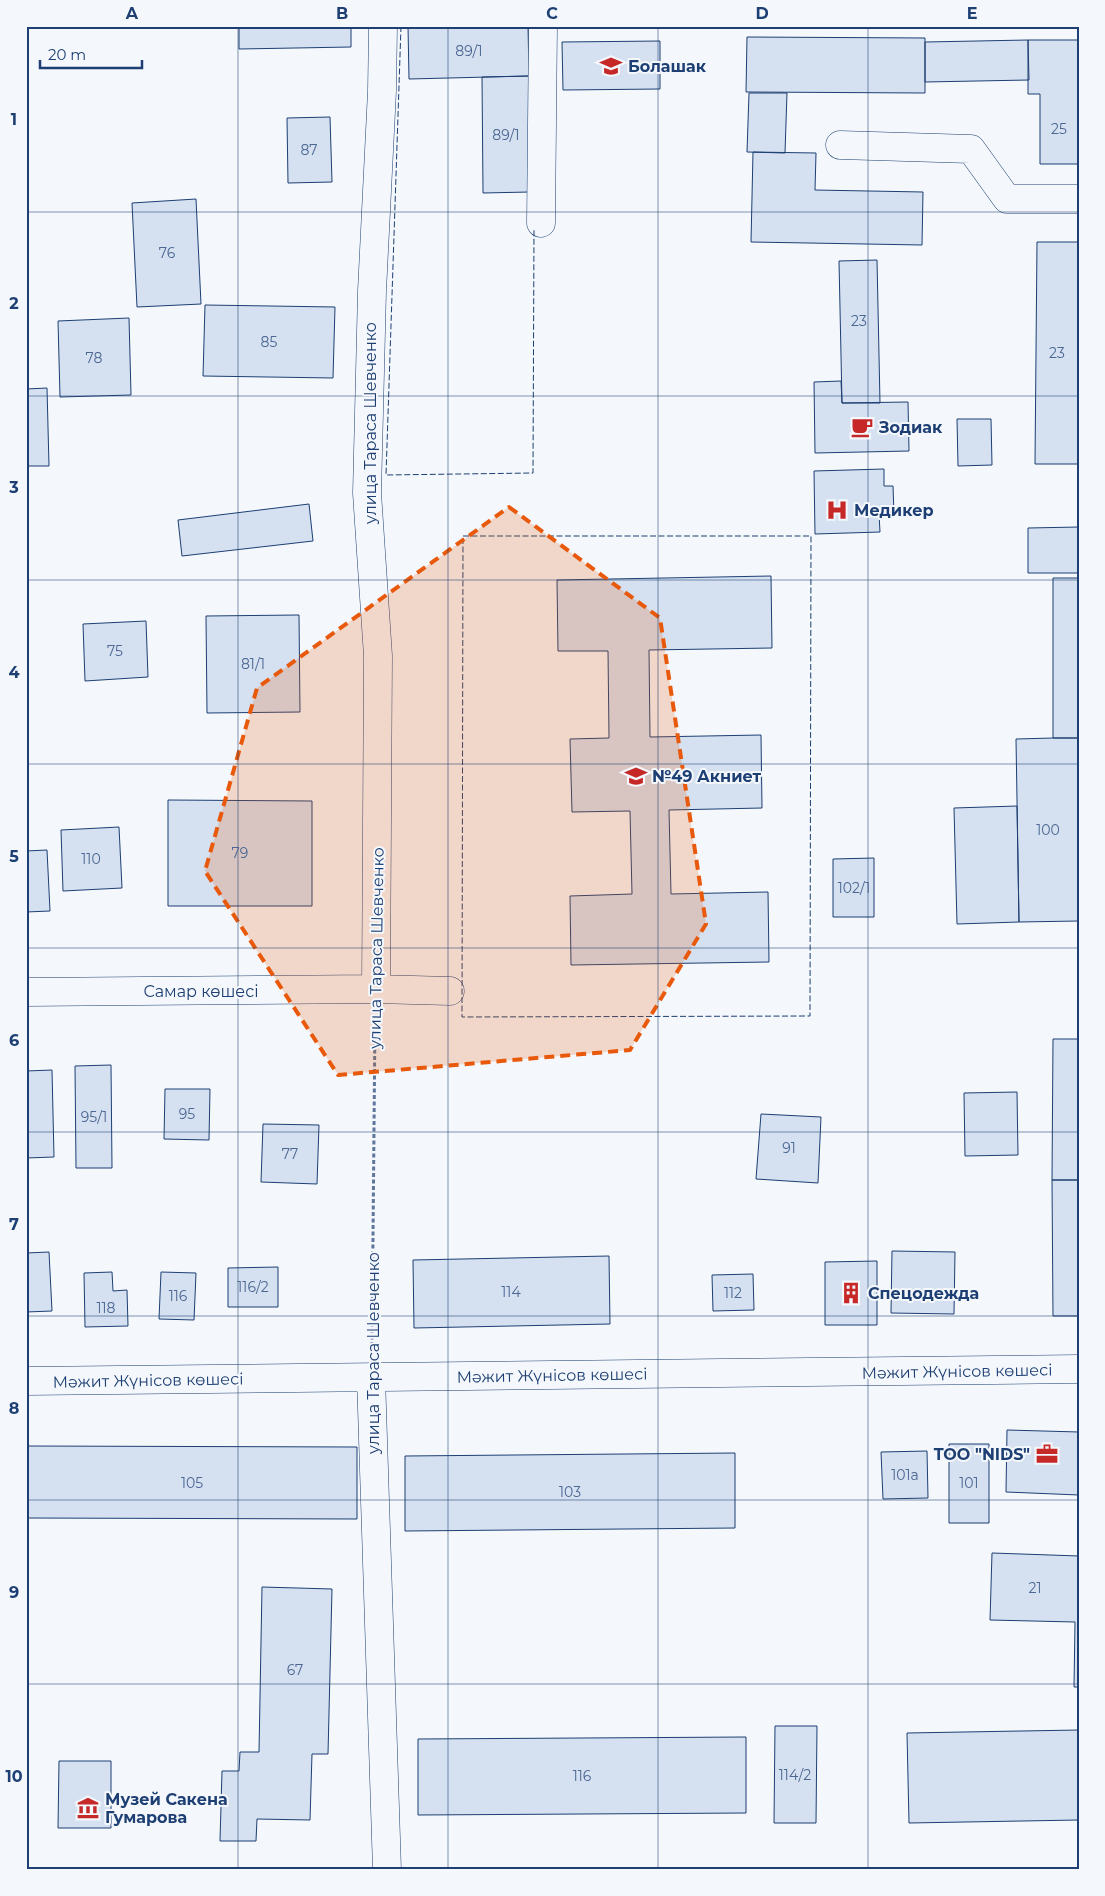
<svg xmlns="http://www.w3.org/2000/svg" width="1105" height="1896" font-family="Montserrat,sans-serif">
<rect width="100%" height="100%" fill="#f4f7fb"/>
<path fill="#d5e0f0" stroke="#1d3f73" d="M 239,26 L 351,26 L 351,47 L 239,49 Z
M 408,26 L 528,26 L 529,76 L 409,79 Z
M 747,37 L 925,38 L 925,93 L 746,92 Z
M 1028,40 L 1079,40 L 1079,164 L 1040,164 L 1040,94 L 1028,94 Z
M 1028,40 L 1029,80 L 925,82 L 925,42 Z
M 660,41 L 660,89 L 563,90 L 562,42 Z
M 529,76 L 530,192 L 483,193 L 482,77 Z
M 749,93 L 787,93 L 785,153 L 747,152 Z
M 330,117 L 332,182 L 288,183 L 287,118 Z
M 753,152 L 816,153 L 815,190 L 923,192 L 922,245 L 751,242 Z
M 196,199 L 201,304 L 137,307 L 132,203 Z
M 1037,242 L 1079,242 L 1079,464 L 1035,464 Z
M 877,260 L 880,403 L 842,403 L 839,261 Z
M 205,305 L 335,307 L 333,378 L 203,376 Z
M 129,318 L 131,395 L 60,397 L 58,321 Z
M 841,381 L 842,403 L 908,402 L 909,451 L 815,453 L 814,382 Z
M 47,388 L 49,466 L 26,466 L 26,389 Z
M 957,419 L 991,419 L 992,465 L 958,466 Z
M 884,469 L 884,486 L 893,486 L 894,514 L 879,514 L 880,532 L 815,534 L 814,471 Z
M 309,504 L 313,541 L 182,556 L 178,520 Z
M 1079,527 L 1079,573 L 1028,573 L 1028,528 Z
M 771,576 L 772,648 L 649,650 L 650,737 L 761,735 L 762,808 L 669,810 L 671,894 L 768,892 L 769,962 L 571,965 L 570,896 L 632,894 L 630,811 L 572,812 L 570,739 L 609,738 L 608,651 L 558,651 L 557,580 Z
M 1053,578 L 1079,578 L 1079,738 L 1053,738 Z
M 299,615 L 300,712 L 207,713 L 206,616 Z
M 146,621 L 148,677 L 85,681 L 83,624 Z
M 1053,738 L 1079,738 L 1079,921 L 1019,922 L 1016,739 Z
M 168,800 L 312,801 L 312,906 L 168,906 Z
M 1017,806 L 1019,922 L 957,924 L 954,808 Z
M 119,827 L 122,888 L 63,891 L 61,830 Z
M 47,850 L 50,911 L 26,912 L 26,851 Z
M 874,858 L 874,917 L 833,917 L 833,859 Z
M 1053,1039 L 1079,1039 L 1079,1180 L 1052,1180 Z
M 111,1065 L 112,1168 L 76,1168 L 75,1066 Z
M 52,1070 L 54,1157 L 26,1158 L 26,1071 Z
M 165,1089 L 210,1089 L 209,1140 L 164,1139 Z
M 1017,1092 L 1018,1155 L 965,1156 L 964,1093 Z
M 761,1114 L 821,1117 L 818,1183 L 756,1179 Z
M 263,1124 L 319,1125 L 317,1184 L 261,1182 Z
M 1052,1180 L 1079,1180 L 1079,1316 L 1053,1316 Z
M 892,1251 L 955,1252 L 954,1314 L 891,1313 Z
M 49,1252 L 52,1311 L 26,1312 L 26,1253 Z
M 609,1256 L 610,1324 L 414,1328 L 413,1260 Z
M 877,1261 L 877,1325 L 825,1325 L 825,1262 Z
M 278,1267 L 278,1307 L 228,1307 L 228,1268 Z
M 112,1272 L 113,1291 L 127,1290 L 128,1326 L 85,1327 L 84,1273 Z
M 161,1272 L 196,1273 L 194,1320 L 159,1319 Z
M 753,1274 L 754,1310 L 713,1311 L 712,1275 Z
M 1007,1430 L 1079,1432 L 1079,1495 L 1006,1492 Z
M 949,1444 L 989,1444 L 989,1523 L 949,1523 Z
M 26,1446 L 357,1447 L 357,1519 L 26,1518 Z
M 927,1451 L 928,1498 L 883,1499 L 881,1452 Z
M 735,1453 L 735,1528 L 405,1531 L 405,1456 Z
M 992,1553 L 1079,1556 L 1079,1687 L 1074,1687 L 1075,1622 L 990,1620 Z
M 262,1587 L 332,1589 L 328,1754 L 312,1754 L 310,1820 L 257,1819 L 256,1841 L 220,1841 L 222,1771 L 239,1771 L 240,1752 L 259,1752 Z
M 775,1726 L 817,1726 L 816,1823 L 774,1823 Z
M 1079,1730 L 1079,1820 L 909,1823 L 907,1733 Z
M 746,1737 L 746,1813 L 418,1815 L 418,1739 Z
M 59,1761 L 111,1761 L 111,1828 L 58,1828 Z"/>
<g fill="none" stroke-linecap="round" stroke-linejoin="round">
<g stroke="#1d3f73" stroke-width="29">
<path id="minor" d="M 840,145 L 971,149 L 1007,199 L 1079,199
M 541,223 L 543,26
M 376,989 L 378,656 L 367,493 L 372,291 L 382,91 L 383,26
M 26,992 L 376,989 L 450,991
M 371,1377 L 387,1870
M 26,1381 L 1079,1369"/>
</g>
<path stroke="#5e769c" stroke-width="3" stroke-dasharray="4 2.5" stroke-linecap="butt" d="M 372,1346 L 375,1020"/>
<use href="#minor" stroke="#f4f7fb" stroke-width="28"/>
<path stroke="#1d3f73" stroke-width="1" stroke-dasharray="6 2.5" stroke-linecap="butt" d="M 401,26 L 386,475 L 533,473 L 534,230
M 463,536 L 811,536 L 810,1016 L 462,1017 Z"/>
</g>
<path fill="#e8590c" fill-opacity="0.2" stroke="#e8590c" stroke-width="4" stroke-dasharray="10 6" stroke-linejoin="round" d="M 509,507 L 660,618 L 706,924 L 630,1050 L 338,1075 L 205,871 L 257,688 Z"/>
<path fill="none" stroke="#1d3f73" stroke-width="1" stroke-opacity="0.55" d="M 238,26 L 238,1870M 448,26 L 448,1870M 658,26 L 658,1870M 868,26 L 868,1870M 26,212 L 1079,212M 26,396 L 1079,396M 26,580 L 1079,580M 26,764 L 1079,764M 26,948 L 1079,948M 26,1132 L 1079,1132M 26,1316 L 1079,1316M 26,1500 L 1079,1500M 26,1684 L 1079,1684"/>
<defs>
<g id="school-bare" transform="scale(1.725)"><path d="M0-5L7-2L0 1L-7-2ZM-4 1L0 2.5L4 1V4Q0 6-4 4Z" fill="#c62828" stroke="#f4f7fb" stroke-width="2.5" paint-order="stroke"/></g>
<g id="cafe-bare" transform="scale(1.725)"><path d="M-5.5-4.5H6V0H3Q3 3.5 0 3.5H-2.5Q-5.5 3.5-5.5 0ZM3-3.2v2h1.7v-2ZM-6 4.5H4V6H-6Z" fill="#c62828" stroke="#f4f7fb" stroke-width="2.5" paint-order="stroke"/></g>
<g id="hospital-bare" transform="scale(1.725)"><path d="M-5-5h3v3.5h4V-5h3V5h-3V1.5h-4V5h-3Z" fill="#c62828" stroke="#f4f7fb" stroke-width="2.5" paint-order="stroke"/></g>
<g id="building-bare" transform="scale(1.725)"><path d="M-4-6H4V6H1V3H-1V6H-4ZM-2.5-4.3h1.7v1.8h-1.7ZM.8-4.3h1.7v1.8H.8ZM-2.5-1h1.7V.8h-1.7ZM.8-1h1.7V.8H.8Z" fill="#c62828" stroke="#f4f7fb" stroke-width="2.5" paint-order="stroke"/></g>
<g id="office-bare" transform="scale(1.725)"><path d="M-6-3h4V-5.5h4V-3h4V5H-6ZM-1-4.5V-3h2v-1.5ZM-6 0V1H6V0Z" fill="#c62828" stroke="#f4f7fb" stroke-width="2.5" paint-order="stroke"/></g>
<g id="museum-bare" transform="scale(1.725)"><path d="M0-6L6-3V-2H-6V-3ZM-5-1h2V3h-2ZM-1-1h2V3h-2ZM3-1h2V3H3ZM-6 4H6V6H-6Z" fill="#c62828" stroke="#f4f7fb" stroke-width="2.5" paint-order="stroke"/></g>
</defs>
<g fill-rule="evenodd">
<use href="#school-bare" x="611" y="66"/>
<use href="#cafe-bare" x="862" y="427"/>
<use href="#hospital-bare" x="837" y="510"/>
<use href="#school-bare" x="636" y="776"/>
<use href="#building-bare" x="851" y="1293"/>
<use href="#office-bare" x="1047" y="1454"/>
<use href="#museum-bare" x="88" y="1808"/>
</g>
<g text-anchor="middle" stroke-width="4" stroke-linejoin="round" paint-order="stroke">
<g font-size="14" fill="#4b6792">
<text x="469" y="56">89/1</text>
<text x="1059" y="134">25</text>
<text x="506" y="140">89/1</text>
<text x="309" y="155">87</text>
<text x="167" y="258">76</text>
<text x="859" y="326">23</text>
<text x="269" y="347">85</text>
<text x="1057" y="358">23</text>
<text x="94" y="363">78</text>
<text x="115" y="656">75</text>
<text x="253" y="669">81/1</text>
<text x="1048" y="835">100</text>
<text x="240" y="858">79</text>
<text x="91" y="864">110</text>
<text x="854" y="893">102/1</text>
<text x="187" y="1119">95</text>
<text x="94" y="1122">95/1</text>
<text x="789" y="1153">91</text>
<text x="290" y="1159">77</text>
<text x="253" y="1292">116/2</text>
<text x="511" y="1297">114</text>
<text x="733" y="1298">112</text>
<text x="178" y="1301">116</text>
<text x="106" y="1313">118</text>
<text x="905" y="1480">101а</text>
<text x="192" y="1488">105</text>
<text x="969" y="1488">101</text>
<text x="570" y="1497">103</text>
<text x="1035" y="1593">21</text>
<text x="295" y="1675">67</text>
<text x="795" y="1780">114/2</text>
<text x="582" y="1781">116</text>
</g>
<g font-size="16" font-weight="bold" fill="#1d3f73" stroke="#f4f7fb" text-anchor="start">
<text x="628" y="72">Болашак</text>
<text x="879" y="433">Зодиак</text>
<text x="854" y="516">Медикер</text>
<text x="652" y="782">№49 Акниет</text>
<text x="868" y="1299">Спецодежда</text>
<text x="1030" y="1460" text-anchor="end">TOO "NIDS"</text>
<text x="105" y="1805">Музей Сакена<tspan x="105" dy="18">Гумарова</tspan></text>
</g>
<g font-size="16" fill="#1d3f73" stroke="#f4f7fb">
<text transform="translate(370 423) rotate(-90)" y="6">улица Тараса Шевченко</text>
<text transform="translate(376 948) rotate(-89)" y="6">улица Тараса Шевченко</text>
<text x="201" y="997">Самар көшесі</text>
<text transform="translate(373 1353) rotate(-90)" y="6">улица Тараса Шевченко</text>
<text transform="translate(957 1371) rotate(-1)" y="6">Мәжит Жүнісов көшесі</text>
<text transform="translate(552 1375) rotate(-1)" y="6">Мәжит Жүнісов көшесі</text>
<text transform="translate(148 1380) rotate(-1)" y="6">Мәжит Жүнісов көшесі</text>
</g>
</g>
<rect width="1105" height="1896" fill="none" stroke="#f4f7fb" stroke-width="55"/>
<path d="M40 60v8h102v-8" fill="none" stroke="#1d3f73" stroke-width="2.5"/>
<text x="48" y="60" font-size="15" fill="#1d3f73" stroke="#f4f7fb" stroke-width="4" paint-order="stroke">20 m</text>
<rect x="28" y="28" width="1050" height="1840" fill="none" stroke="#1d3f73" stroke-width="2"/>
<g font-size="16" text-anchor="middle" font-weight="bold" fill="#1d3f73">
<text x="132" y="19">A</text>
<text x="342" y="19">B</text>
<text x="552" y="19">C</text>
<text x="762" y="19">D</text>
<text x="972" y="19">E</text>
<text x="14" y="125">1</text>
<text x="14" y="309">2</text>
<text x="14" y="493">3</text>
<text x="14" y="678">4</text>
<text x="14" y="862">5</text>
<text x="14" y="1046">6</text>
<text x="14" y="1230">7</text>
<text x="14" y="1414">8</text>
<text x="14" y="1598">9</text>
<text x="14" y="1782">10</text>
</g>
</svg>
